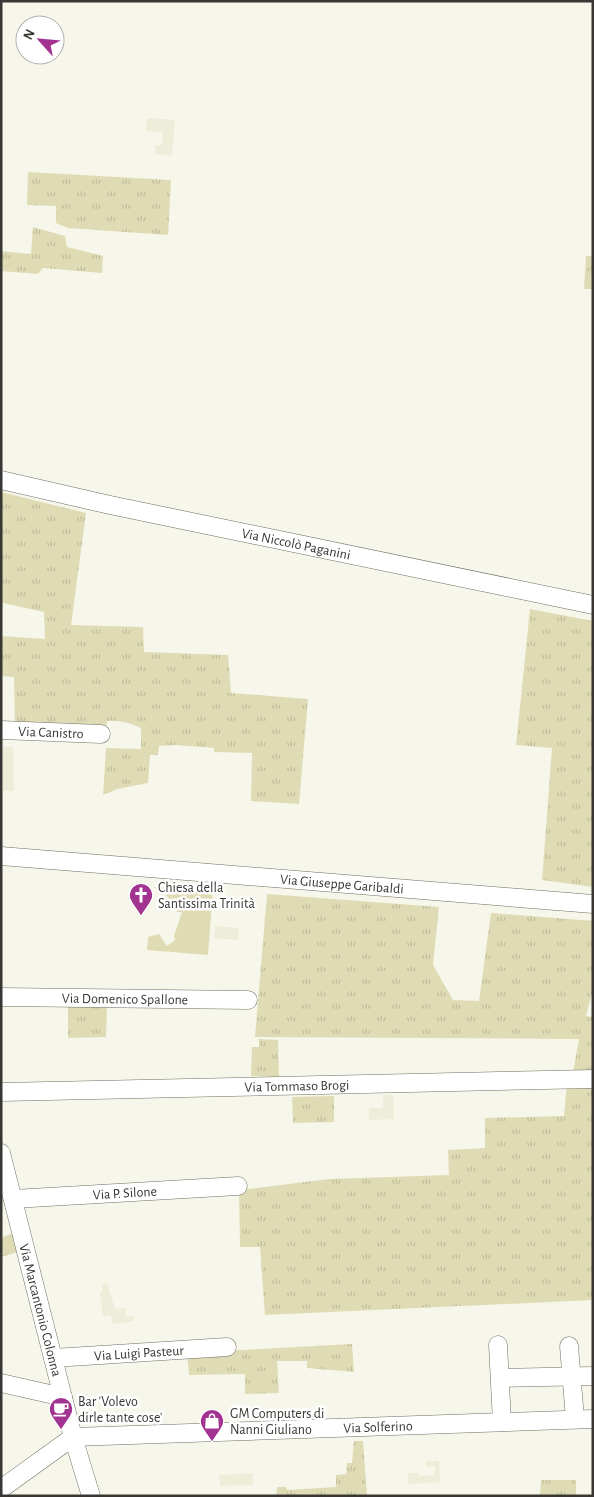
<svg xmlns="http://www.w3.org/2000/svg" width="594" height="1497" font-family="'Alegreya Sans',sans-serif">
<defs>
<pattern id="grass-tufts" width="24" height="20" patternUnits="userSpaceOnUse" patternTransform="scale(1.25)"><rect width="24" height="20" fill="#dfdcb5"/><path d="M3 7l-1-3M5 7V3M7 7l1-3M15 17l-1-3M17 17v-4M19 17l1-3" fill="none" stroke="#c0bd9c"/></pattern>
</defs>
<rect width="100%" height="100%" fill="#f7f6ea"/>
<path fill="#eeedd9" d="M 147,118 L 175,120 L 172,156 L 155,154 L 155,145 L 162,145 L 163,132 L 146,131 Z
M 3,747 L 13,747 L 14,791 L 3,791 Z
M 215,926 L 239,928 L 238,940 L 214,938 Z
M 383,1095 L 393,1095 L 394,1119 L 369,1120 L 369,1108 L 383,1108 Z
M 107,1283 L 115,1309 L 126,1308 L 126,1317 L 133,1316 L 134,1321 L 112,1324 L 111,1315 L 103,1316 L 100,1293 L 103,1292 L 101,1285 Z
M 426,1461 L 439,1461 L 440,1482 L 408,1484 L 408,1473 L 418,1473 L 419,1476 L 435,1475 L 435,1466 L 426,1467 Z
M 253,1473 L 253,1485 L 220,1486 L 219,1475 Z"/>
<path fill="url(#grass-tufts)" d="M 28,172 L 171,180 L 168,235 L 68,228 L 56,223 L 56,206 L 27,205 Z
M 33,227 L 65,236 L 67,247 L 103,256 L 102,273 L 43,268 L 38,274 L 1,271 L 1,251 L 31,254 Z
M 586,256 L 593,256 L 593,289 L 584,289 Z
M 1,492 L 86,513 L 71,625 L 143,627 L 144,652 L 228,655 L 231,693 L 308,699 L 299,804 L 251,801 L 252,753 L 214,752 L 214,748 L 176,745 L 159,746 L 158,755 L 150,755 L 148,783 L 117,789 L 103,795 L 106,748 L 141,749 L 141,728 C 129,723 120,720 107,721 L 106,728 L 15,725 L 14,677 L 1,676 L 1,636 L 45,639 L 44,612 L 3,603 L 1,612 Z
M 530,609 L 593,621 L 593,887 L 542,880 L 552,748 L 516,745 Z
M 267,894 L 439,907 L 433,965 L 453,1000 L 479,1001 L 491,913 L 593,921 L 593,989 L 586,1016 L 593,1017 L 593,1073 L 573,1073 L 579,1039 L 255,1037 Z
M 68,1005 L 107,1005 L 106,1037 L 68,1038 Z
M 259,1039 L 278,1040 L 279,1077 L 251,1076 L 252,1047 L 259,1047 Z
M 567,1084 L 593,1084 L 593,1300 L 265,1315 L 260,1247 L 240,1247 L 239,1190 L 329,1179 L 449,1175 L 448,1150 L 485,1148 L 485,1118 L 564,1116 Z
M 334,1096 L 334,1122 L 293,1123 L 292,1097 Z
M 13,1233 L 18,1252 L 1,1257 L 1,1238 Z
M 352,1344 L 354,1372 L 307,1368 L 307,1361 L 277,1361 L 279,1393 L 245,1394 L 245,1374 L 189,1375 L 187,1353 Z
M 354,1441 L 363,1441 L 367,1496 L 276,1496 L 277,1487 L 286,1487 L 287,1490 L 336,1487 L 336,1475 L 346,1474 L 347,1463 L 352,1463 Z
M 541,1480 L 576,1480 L 576,1496 L 540,1496 Z"/>
<path fill="#dfdcb5" d="M 153,887 L 213,890 L 208,955 L 147,950 L 148,937 L 159,934 L 167,946 L 175,940 L 174,936 L 182,912 L 177,912 C 175,902 163,891 153,887 Z"/>
<g fill="none" stroke-linecap="round" stroke-linejoin="round">
<g stroke="#6f6f64" stroke-width="19">
<g id="minor">
<path id="s1" d="M 1,480 L 110,505 L 593,605"/>
<path id="s2" d="M 1,730 L 101,734"/>
<path id="s3" d="M 1,856 L 593,904"/>
<path id="s4" d="M 1,997 L 248,1000"/>
<path id="s5" d="M 1,1092 L 593,1079"/>
<path id="s6" d="M 1,1153 L 73,1437 L 91,1496"/>
<path id="s7" d="M 13,1199 L 238,1186"/>
<path d="M 498,1345 L 502,1422"/>
<path d="M 569,1346 L 575,1419"/>
<path id="s8" d="M 53,1358 L 227,1347"/>
<path d="M 500,1378 L 593,1376"/>
<path d="M 1,1383 L 63,1397"/>
<path id="s9" d="M 1,1489 L 73,1437 L 593,1419"/>
</g>
</g>
<use href="#minor" stroke="#fff" stroke-width="18"/>
</g>
<defs>
<g id="church-pin" transform="scale(1.25)"><path d="M0 17L-7.5 6A9.5 9.5 0 1 1 7.5 6Z" fill="#a33391" stroke="#fff"/><path d="M-1.2-6h2.4v3.5h3.3v2.4h-3.3V6h-2.4V-.1h-3.3v-2.4h3.3Z" fill="#fff"/></g>
<g id="cafe-pin" transform="scale(1.25)"><path d="M0 17L-7.5 6A9.5 9.5 0 1 1 7.5 6Z" fill="#a33391" stroke="#fff"/><path d="M-5.5-4.5H6V0H3Q3 3.5 0 3.5H-2.5Q-5.5 3.5-5.5 0ZM3-3.2v2h1.7v-2ZM-6 4.5H4V6H-6Z" fill="#fff"/></g>
<g id="shop-pin" transform="scale(1.25)"><path d="M0 17L-7.5 6A9.5 9.5 0 1 1 7.5 6Z" fill="#a33391" stroke="#fff"/><path d="M-5-2.5h2.3a2.7 3.5 0 0 1 5.4 0H5L5.5 6h-11ZM-1.5-2.5h3a1.5 2.3 0 0 0-3 0Z" fill="#fff"/></g>
</defs>
<g fill-rule="evenodd">
<use href="#church-pin" x="141" y="895"/>
<use href="#cafe-pin" x="61" y="1409"/>
<use href="#shop-pin" x="212" y="1421"/>
</g>
<g text-anchor="middle" stroke-width="5" stroke-linejoin="round" paint-order="stroke">
<g font-size="14" fill="#383733" stroke="#fff">
<text dy="5" stroke="none"><textPath href="#s1" startOffset="302">Via Niccolò Paganini</textPath></text>
<text dy="5" stroke="none"><textPath href="#s2" startOffset="50">Via Canistro</textPath></text>
<text dy="5" stroke="none"><textPath href="#s3" startOffset="342">Via Giuseppe Garibaldi</textPath></text>
<text dy="5" stroke="none"><textPath href="#s4" startOffset="124">Via Domenico Spallone</textPath></text>
<text dy="5" stroke="none"><textPath href="#s5" startOffset="296">Via Tommaso Brogi</textPath></text>
<text dy="5" stroke="none"><textPath href="#s7" startOffset="112">Via P. Silone</textPath></text>
<text dy="5" stroke="none"><textPath href="#s6" startOffset="162">Via Marcantonio Colonna</textPath></text>
<text dy="5" stroke="none"><textPath href="#s8" startOffset="86">Via Luigi Pasteur</textPath></text>
<text dy="5" stroke="none"><textPath href="#s9" startOffset="394">Via Solferino</textPath></text>
</g>
<g font-size="14" fill="#383733" stroke="#fff" text-anchor="start">
<text x="158" y="892">Chiesa della<tspan x="158" dy="16">Santissima Trinità</tspan></text>
<text x="78" y="1406">Bar 'Volevo<tspan x="78" dy="16">dirle tante cose'</tspan></text>
<text x="230" y="1418">GM Computers di<tspan x="230" dy="16">Nanni Giuliano</tspan></text>
</g>
</g>
<rect width="594" height="1497" fill="none" stroke="#383733" stroke-width="5"/>
<g transform="translate(40 40) rotate(297)"><circle r="24" fill="#ffffff" stroke="#afafad"/>
<path d="M0-4L9 19L0 12L-9 19Z" fill="#a33391"/>
<text y="-8" font-size="14" font-weight="bold" text-anchor="middle" fill="#383733">N</text>
</g>
</svg>
